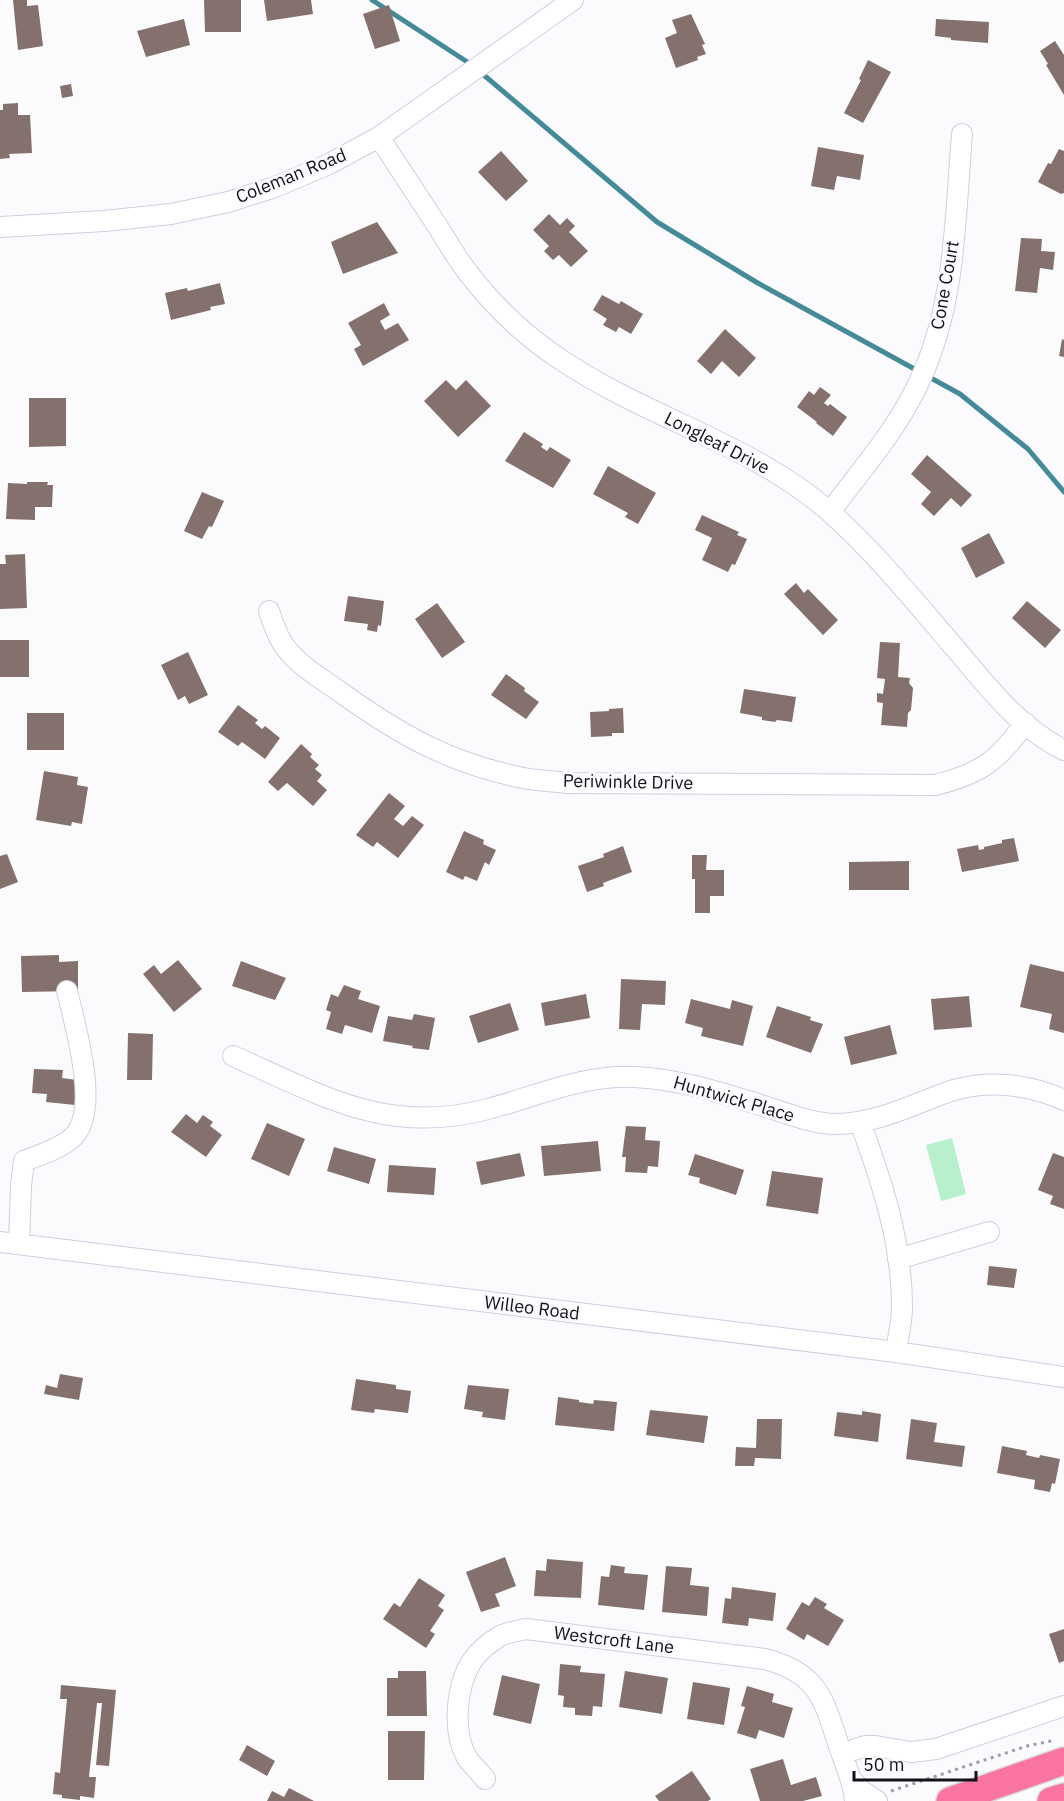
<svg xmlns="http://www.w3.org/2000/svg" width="1064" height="1801" font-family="'IBM Plex Sans',sans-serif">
<rect width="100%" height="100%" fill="#fbfbfe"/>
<path fill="#b8efcc" d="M 952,1138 L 966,1194 L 941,1201 L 926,1145 Z"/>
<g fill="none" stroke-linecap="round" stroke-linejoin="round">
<path stroke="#448a99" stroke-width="5" d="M 372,0 L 472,65 L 657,222 L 756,282 L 960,394 L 1028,449 L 1064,492"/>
</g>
<path fill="#84716e" d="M 13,0 L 27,0 L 27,6 L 38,5 L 43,46 L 18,50 Z
M 204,0 L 241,0 L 241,32 L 205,32 Z
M 264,0 L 311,0 L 313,14 L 267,21 Z
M 389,5 L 400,41 L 375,49 L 363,14 Z
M 691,14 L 705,44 L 702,45 L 706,54 L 697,57 L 698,60 L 676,68 L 665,38 L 677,33 L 672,20 Z
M 184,19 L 190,45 L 146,57 L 137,31 Z
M 936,19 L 989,22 L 988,43 L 951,40 L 951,38 L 935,36 Z
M 1055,41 L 1064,55 L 1064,95 L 1046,65 L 1048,64 L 1040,51 Z
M 868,60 L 891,72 L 863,123 L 844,113 L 861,80 L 859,79 Z
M 71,84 L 73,96 L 62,98 L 60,86 Z
M 18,103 L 18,115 L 30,115 L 32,153 L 9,154 L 10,158 L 0,159 L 0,110 L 3,110 L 3,104 Z
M 818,147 L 864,155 L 860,180 L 837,176 L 834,190 L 811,186 Z
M 1059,149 L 1064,151 L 1064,193 L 1061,194 L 1038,182 L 1048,163 L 1051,164 Z
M 501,151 L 528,181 L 506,201 L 478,172 Z
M 549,214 L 560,225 L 567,218 L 575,226 L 569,232 L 588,251 L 571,267 L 559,255 L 553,260 L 544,251 L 549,246 L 533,230 Z
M 377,222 L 398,253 L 343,274 L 331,242 Z
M 1021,238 L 1042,239 L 1041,251 L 1055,252 L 1053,270 L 1040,268 L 1037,293 L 1015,291 Z
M 220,283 L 225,304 L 210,307 L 211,310 L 171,320 L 165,293 L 187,288 L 188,291 Z
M 602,295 L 619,304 L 621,301 L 643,314 L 631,334 L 619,327 L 616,332 L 603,325 L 607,319 L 593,310 Z
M 384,303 L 390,315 L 380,321 L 385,330 L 398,323 L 409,340 L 363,366 L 354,349 L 361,345 L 348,323 Z
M 725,329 L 756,358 L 739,377 L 722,361 L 711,374 L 697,361 Z
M 1062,339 L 1064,340 L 1064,357 L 1059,356 Z
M 446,380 L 456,390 L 466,380 L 491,406 L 458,437 L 424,401 Z
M 820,387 L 831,395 L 824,403 L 828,406 L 830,404 L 847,417 L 833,436 L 816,423 L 817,422 L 797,407 L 809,391 L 814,395 Z
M 29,398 L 66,398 L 66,446 L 29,447 Z
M 524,432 L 543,444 L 541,447 L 547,451 L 550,447 L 571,460 L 553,488 L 505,461 Z
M 927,455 L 972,495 L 961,507 L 951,498 L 934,516 L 921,504 L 931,492 L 911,474 Z
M 608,466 L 656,493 L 638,524 L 625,517 L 628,513 L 593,494 Z
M 27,482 L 48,482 L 47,485 L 53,485 L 52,507 L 35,507 L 35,520 L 6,519 L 8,483 L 27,484 Z
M 202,492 L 224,501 L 212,527 L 209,526 L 202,539 L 184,531 Z
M 702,515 L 739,532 L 737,535 L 747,539 L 735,565 L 732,564 L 728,572 L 702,560 L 712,538 L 695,530 Z
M 989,533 L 1005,563 L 976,578 L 961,548 Z
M 25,554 L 27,608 L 0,609 L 0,564 L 6,564 L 5,555 Z
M 796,583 L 804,593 L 808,589 L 838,620 L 823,635 L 784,594 Z
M 348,596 L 384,601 L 381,626 L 378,625 L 377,632 L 367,630 L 368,624 L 344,621 Z
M 1027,601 L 1061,630 L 1045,648 L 1012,618 Z
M 437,603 L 465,642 L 442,658 L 415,619 Z
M 0,640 L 29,640 L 29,677 L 0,677 Z
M 880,642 L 900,643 L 898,677 L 910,678 L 909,683 L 913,688 L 911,710 L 908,713 L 907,727 L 881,725 L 883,703 L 877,702 L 877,693 L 883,694 L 885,679 L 877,678 Z
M 188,652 L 208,695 L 189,704 L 185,696 L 178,700 L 161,665 Z
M 506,674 L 525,688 L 524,691 L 539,702 L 526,719 L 491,695 Z
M 744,689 L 796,697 L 792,722 L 777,720 L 775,722 L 762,720 L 762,717 L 740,713 Z
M 238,705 L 258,720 L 255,723 L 262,729 L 265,726 L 280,738 L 265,759 L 242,742 L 238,746 L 218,732 Z
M 623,708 L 624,733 L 612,733 L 612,736 L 591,737 L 590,712 L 609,711 L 609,709 Z
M 27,713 L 64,713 L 64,750 L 27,750 Z
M 301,744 L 312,754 L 310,757 L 319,765 L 315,769 L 322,775 L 317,781 L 327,790 L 313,806 L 287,783 L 278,791 L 268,782 Z
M 44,771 L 78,777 L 77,785 L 88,787 L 82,824 L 72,822 L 71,826 L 36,820 Z
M 389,793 L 405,806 L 394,819 L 403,826 L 412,816 L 424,825 L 398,858 L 377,842 L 373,847 L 356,835 Z
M 464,831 L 484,840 L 483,844 L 496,850 L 489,865 L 485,862 L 477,881 L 465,876 L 463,880 L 446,872 Z
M 1014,838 L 1019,861 L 962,872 L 957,849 L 978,845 L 979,850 L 984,849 L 984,847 L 1002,843 L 1002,840 Z
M 623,846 L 632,872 L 603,883 L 604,886 L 587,892 L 578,866 L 604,857 L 603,854 Z
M 7,854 L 18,882 L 0,889 L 0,856 Z
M 692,855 L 707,855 L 706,870 L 724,870 L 724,896 L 710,896 L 710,913 L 695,913 L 695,879 L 692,879 Z
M 909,861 L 909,890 L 849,890 L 849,862 Z
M 59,955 L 59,962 L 78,961 L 78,991 L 22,992 L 21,956 Z
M 178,960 L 202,989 L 174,1012 L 143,974 L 154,965 L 161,974 Z
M 241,961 L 286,978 L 275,1000 L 232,986 Z
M 1030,964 L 1064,972 L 1064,1033 L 1049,1029 L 1052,1014 L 1020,1007 Z
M 621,979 L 666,981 L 665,1005 L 642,1004 L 640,1030 L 619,1029 Z
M 344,985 L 361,991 L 358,999 L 380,1006 L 372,1033 L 345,1025 L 342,1034 L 326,1029 L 331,1012 L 326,1010 L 331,994 L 338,997 Z
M 586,994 L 590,1018 L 545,1026 L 541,1003 Z
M 969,996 L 972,1027 L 934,1030 L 931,999 Z
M 691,999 L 730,1009 L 732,1000 L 753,1006 L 743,1046 L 701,1036 L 703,1028 L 685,1023 Z
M 510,1003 L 519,1030 L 478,1043 L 469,1016 Z
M 777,1006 L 811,1017 L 810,1020 L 823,1024 L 811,1053 L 766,1037 Z
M 414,1014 L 435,1018 L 429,1050 L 412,1048 L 413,1046 L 383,1041 L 388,1016 L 412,1020 Z
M 890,1025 L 897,1054 L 851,1065 L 844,1037 Z
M 128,1033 L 153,1034 L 152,1080 L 127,1080 Z
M 34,1069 L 63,1070 L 62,1078 L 77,1080 L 75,1105 L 46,1102 L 47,1094 L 32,1093 Z
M 186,1114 L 197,1123 L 203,1115 L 213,1122 L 210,1126 L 222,1135 L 206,1157 L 171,1132 Z
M 267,1123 L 305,1139 L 289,1176 L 251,1159 Z
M 626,1126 L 646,1127 L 645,1140 L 660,1141 L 658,1167 L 648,1166 L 647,1173 L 625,1172 L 626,1157 L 622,1157 Z
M 598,1141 L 601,1171 L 544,1176 L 541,1146 Z
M 334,1147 L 376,1159 L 369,1184 L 327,1171 Z
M 520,1153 L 525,1176 L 481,1185 L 476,1162 Z
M 1053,1153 L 1064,1157 L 1064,1209 L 1050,1204 L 1053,1196 L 1038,1190 Z
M 695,1154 L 744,1170 L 736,1195 L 699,1183 L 700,1178 L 688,1175 Z
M 389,1165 L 436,1168 L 434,1195 L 387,1192 Z
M 772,1171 L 823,1178 L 818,1214 L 766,1206 Z
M 989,1266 L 1017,1269 L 1014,1288 L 987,1285 Z
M 60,1374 L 83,1378 L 79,1400 L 44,1394 L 46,1385 L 57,1388 Z
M 356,1379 L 396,1385 L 396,1389 L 411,1391 L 408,1413 L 375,1409 L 374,1413 L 351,1410 Z
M 468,1385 L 509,1389 L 505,1420 L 482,1417 L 483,1412 L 464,1409 Z
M 558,1397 L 579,1400 L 579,1402 L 593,1404 L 594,1400 L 617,1402 L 614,1431 L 555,1425 Z
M 650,1410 L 708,1416 L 704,1443 L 646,1435 Z
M 862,1411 L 881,1414 L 878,1442 L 834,1436 L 837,1412 L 862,1415 Z
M 757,1419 L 782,1419 L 781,1459 L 755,1458 L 754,1466 L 735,1466 L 736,1447 L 756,1448 Z
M 911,1419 L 937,1423 L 934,1442 L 965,1446 L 962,1467 L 906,1459 Z
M 1002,1446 L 1027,1451 L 1026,1455 L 1039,1458 L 1040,1455 L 1060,1459 L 1055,1484 L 1052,1483 L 1050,1492 L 1034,1489 L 1035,1480 L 997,1473 Z
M 505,1557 L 516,1586 L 495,1594 L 500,1606 L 481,1612 L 466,1572 Z
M 547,1559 L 583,1562 L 581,1598 L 534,1596 L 536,1570 L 546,1571 Z
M 611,1565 L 625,1567 L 624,1573 L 648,1575 L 644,1610 L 598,1605 L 601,1576 L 609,1577 Z
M 666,1566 L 692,1568 L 690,1585 L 709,1587 L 707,1616 L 662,1612 Z
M 419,1578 L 445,1595 L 438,1606 L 444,1610 L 430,1631 L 435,1634 L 426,1648 L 383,1619 L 394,1603 L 400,1607 Z
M 732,1587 L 776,1593 L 773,1621 L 749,1618 L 748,1626 L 722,1623 L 725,1598 L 731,1599 Z
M 815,1597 L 827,1604 L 824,1608 L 844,1620 L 828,1646 L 807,1634 L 804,1640 L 786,1629 L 802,1602 L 809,1606 Z
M 1064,1629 L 1064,1661 L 1059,1663 L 1049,1634 Z
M 560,1664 L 581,1666 L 580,1672 L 605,1674 L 602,1707 L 593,1706 L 592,1716 L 575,1715 L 575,1708 L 563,1707 L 564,1696 L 558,1695 Z
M 398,1671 L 426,1671 L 427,1716 L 387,1716 L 387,1678 L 398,1678 Z
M 625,1671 L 668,1678 L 662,1714 L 619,1707 Z
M 502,1675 L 540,1684 L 531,1724 L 493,1715 Z
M 693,1682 L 730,1688 L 724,1725 L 687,1719 Z
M 61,1685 L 116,1690 L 109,1766 L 96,1765 L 102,1703 L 97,1703 L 89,1777 L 96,1777 L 94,1798 L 80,1796 L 80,1800 L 62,1798 L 62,1795 L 53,1794 L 55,1772 L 60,1773 L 67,1699 L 60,1699 Z
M 747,1686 L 774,1694 L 772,1702 L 793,1708 L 784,1738 L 759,1730 L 756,1739 L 737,1733 L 745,1707 L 741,1706 Z
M 388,1731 L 425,1731 L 424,1780 L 388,1780 Z
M 247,1745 L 275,1761 L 267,1776 L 239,1760 Z
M 783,1759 L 791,1785 L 816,1777 L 822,1796 L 803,1801 L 760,1801 L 750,1769 Z
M 692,1771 L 711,1799 L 708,1801 L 659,1801 L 655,1796 Z
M 289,1788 L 314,1801 L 267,1801 L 272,1791 L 284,1797 Z"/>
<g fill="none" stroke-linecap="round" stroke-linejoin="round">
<g stroke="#d0cee0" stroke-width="22">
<path id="minor" d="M 379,137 C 399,167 418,197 438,227 C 447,241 456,257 466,270 C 493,306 528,339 566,363 C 651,419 754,445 831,513 C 877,554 915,602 955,648 C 986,685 1019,728 1064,750
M 0,227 L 104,221 L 171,214 L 228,202 L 275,187 L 329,164 L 379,137 L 573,0
M 830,512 C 861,470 898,429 920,380 C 956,303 955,218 962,134
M 269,611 C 272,620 275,629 279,637 C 291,662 321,678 343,694 C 402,736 450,763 523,778 C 538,781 553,781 568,783 L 935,785 C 980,774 998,761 1025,723
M 233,1056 C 321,1095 388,1136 488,1109 C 537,1096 582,1075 634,1077 C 681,1079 725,1094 770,1108 C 792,1115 814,1124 836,1124 C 870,1124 901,1110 932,1098 C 940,1095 949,1091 958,1089 C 993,1080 1031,1085 1064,1100
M 860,1122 C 882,1182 902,1242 902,1307 C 902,1322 898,1337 896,1352
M 0,1242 L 896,1352 L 1064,1377
M 19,1244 L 21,1185 L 24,1161 C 38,1156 64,1147 74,1136 C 100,1109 75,1025 67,991
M 898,1259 L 989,1232
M 842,1754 L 865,1746 L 875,1746 L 911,1752 L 936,1749 L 1064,1706
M 485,1779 C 480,1772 472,1765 467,1758 C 452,1732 456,1686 472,1661 C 479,1651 490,1642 500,1636 C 507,1632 518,1631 526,1629 L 765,1659 C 822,1674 824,1703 841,1752 C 847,1769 854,1784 855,1801
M 851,1779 L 862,1791 L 877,1801"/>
</g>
<g stroke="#d9d9da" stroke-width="30">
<path id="highway" d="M 950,1801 L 1064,1761
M 1051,1801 L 1064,1797"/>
</g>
<path stroke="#9d9da1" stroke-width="3" stroke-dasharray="3 4.5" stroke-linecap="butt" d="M 891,1791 L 1027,1746 L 1051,1741"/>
<use href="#minor" stroke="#fff" stroke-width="20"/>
<use href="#highway" stroke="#f975a0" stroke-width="27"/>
</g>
<g text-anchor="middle" stroke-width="6" stroke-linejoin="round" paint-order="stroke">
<g font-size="18" fill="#131218" stroke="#fbfbfe">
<text transform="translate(291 176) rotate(-22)" y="6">Coleman Road</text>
<text transform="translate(945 285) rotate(-80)" y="6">Cone Court</text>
<text transform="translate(717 443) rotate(27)" y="6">Longleaf Drive</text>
<text transform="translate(628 782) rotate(1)" y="6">Periwinkle Drive</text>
<text transform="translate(734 1099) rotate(16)" y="6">Huntwick Place</text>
<text transform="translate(532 1308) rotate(7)" y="6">Willeo Road</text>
<text transform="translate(614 1640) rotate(7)" y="6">Westcroft Lane</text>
</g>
</g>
<path d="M854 1771v9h122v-9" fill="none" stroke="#131218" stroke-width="3"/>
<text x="863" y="1771" font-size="18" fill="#131218" stroke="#fbfbfe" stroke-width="4.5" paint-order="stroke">50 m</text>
</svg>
